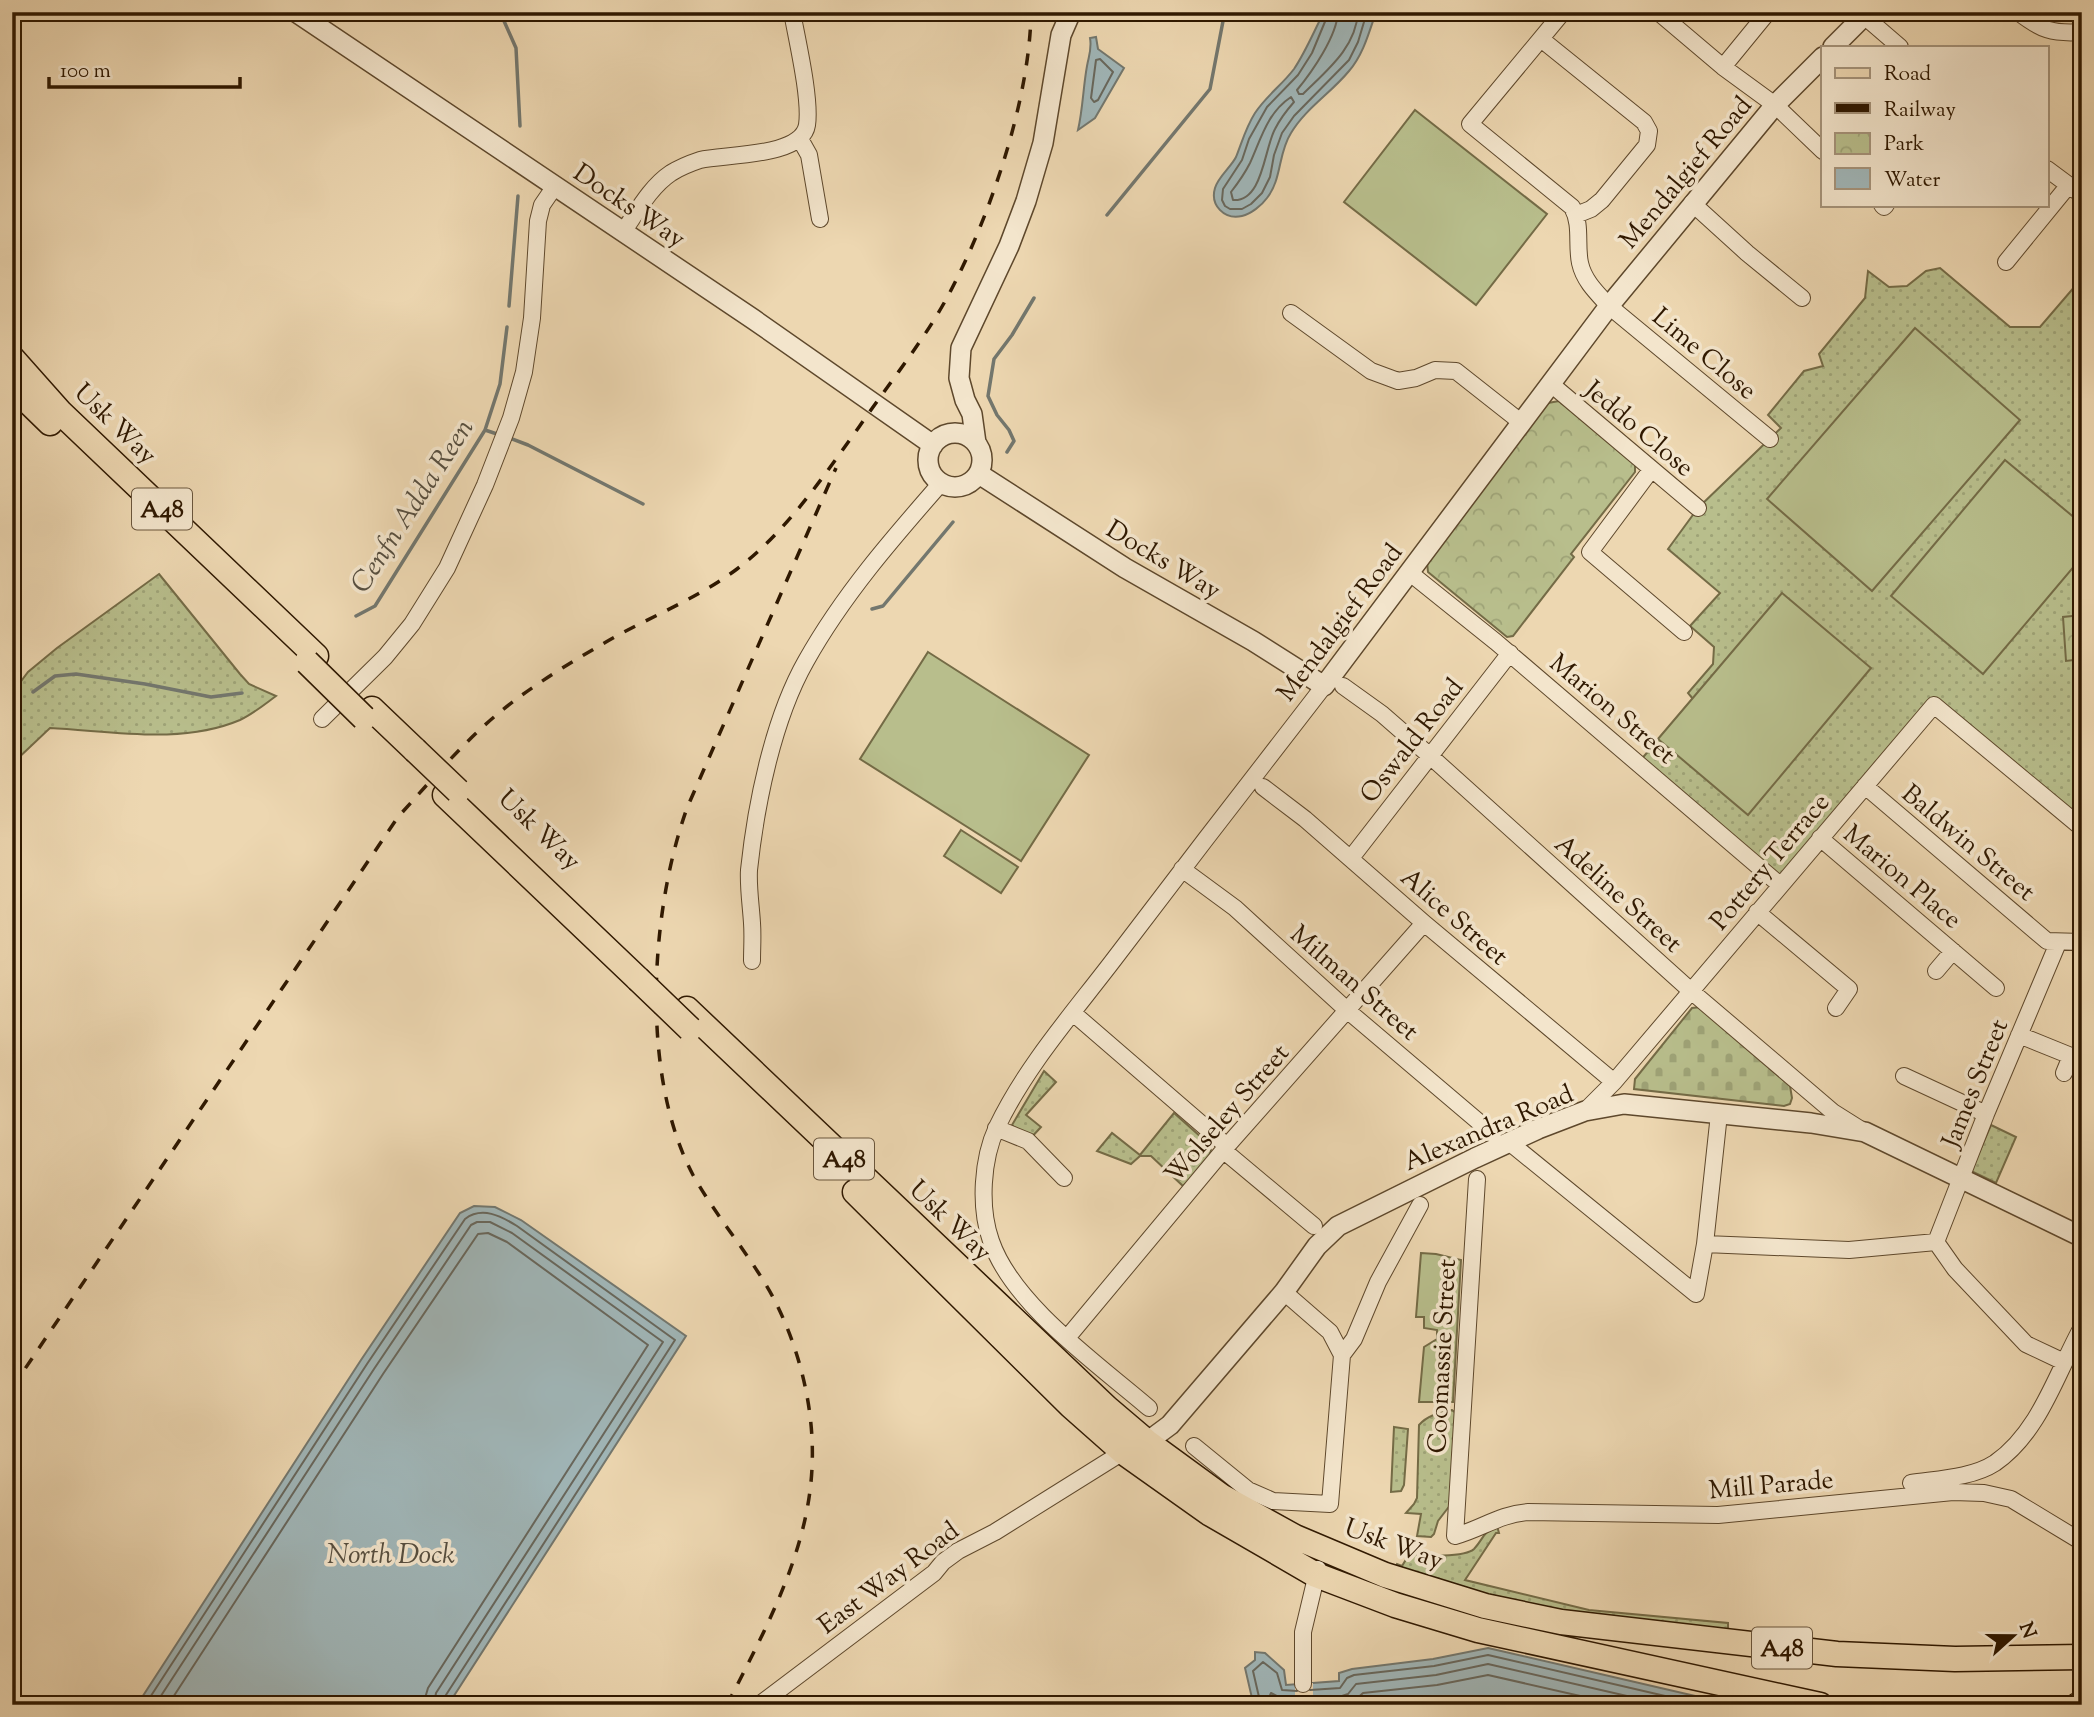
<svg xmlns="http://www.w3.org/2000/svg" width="2094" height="1717" font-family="'Sorts Mill Goudy',serif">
<defs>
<pattern id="grass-dots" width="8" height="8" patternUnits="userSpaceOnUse" patternTransform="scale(1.75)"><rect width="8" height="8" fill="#b8be8c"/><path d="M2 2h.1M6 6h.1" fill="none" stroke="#9ea377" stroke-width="1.8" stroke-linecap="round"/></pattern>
<pattern id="cemetery-stones" width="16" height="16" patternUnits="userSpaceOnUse" patternTransform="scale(1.75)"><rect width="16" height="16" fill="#b8be8c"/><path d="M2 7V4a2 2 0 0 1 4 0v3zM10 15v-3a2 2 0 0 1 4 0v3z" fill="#9ea377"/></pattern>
<pattern id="park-crowns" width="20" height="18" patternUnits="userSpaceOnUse" patternTransform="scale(1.75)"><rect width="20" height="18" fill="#b8be8c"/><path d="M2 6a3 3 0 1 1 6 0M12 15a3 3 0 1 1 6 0" fill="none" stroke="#9ea377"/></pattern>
</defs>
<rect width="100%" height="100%" fill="#edd7b1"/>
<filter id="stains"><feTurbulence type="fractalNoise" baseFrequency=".00286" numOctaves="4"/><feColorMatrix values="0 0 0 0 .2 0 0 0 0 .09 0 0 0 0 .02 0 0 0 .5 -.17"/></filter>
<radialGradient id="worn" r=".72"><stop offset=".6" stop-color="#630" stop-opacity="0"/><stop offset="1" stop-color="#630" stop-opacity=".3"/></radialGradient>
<path fill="url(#grass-dots)" stroke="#746b46" stroke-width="2" d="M 1940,268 L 2010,327 L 2040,327 L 2082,278 L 2082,828 L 1934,706 L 1780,885 L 1639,762 L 1693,699 L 1688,693 L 1713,664 L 1714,647 L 1690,626 L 1720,593 L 1668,549 L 1698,508 L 1781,428 L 1768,415 L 1804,371 L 1823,366 L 1819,354 L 1865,298 L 1868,271 L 1889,287 L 1907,286 L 1926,271 Z
M 159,574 L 240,674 L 249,684 L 276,696 C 265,704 253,714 240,720 C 181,745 112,731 50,728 L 12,764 L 14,700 L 19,684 L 28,672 L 57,648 Z
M 1044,1071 L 1056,1082 L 1026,1115 L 1041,1127 L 1028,1141 L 1012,1125 Z
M 1174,1113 L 1211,1146 C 1212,1162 1194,1175 1183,1186 L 1151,1156 L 1140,1156 L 1131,1164 L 1097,1151 L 1112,1133 L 1140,1155 Z
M 1991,1125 L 2016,1137 L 1996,1183 L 1971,1171 Z
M 1452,1410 L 1457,1414 L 1451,1504 L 1438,1521 L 1434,1534 L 1431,1537 L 1417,1536 L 1421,1514 L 1406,1513 L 1414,1504 L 1417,1498 L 1419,1425 C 1428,1415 1439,1413 1452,1410 Z
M 1394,1427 L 1408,1429 L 1404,1485 L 1401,1491 L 1391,1492 Z
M 1497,1526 L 1499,1533 L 1496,1533 L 1465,1580 L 1589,1610 L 1728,1623 L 1728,1630 L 1614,1621 L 1514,1604 L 1395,1568 L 1397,1564 L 1402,1566 L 1410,1553 C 1421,1557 1466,1557 1474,1549 C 1484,1538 1482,1533 1497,1526 Z"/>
<path fill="url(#cemetery-stones)" stroke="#746b46" stroke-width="2" d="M 1701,1007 L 1790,1086 L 1792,1098 L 1790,1104 L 1784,1106 L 1634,1089 L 1635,1079 L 1692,1008 Z"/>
<path fill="url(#park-crowns)" stroke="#746b46" stroke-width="2" d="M 1559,401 L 1635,463 L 1635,472 L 1571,554 L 1574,557 L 1513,636 L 1507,637 L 1428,572 L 1427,562 L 1548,403 Z
M 2082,615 L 2082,659 L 2066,661 L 2063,617 Z"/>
<path fill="#b8be8c" stroke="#746b46" stroke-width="2" d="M 1415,110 L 1547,214 L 1476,305 L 1344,202 Z
M 1915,328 L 2020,420 L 1872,591 L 1767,499 Z
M 2005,460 L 2082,524 L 2082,557 L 1983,674 L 1891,596 Z
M 1782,593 L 1871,668 L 1748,815 L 1658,739 Z
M 928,652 L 1089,755 L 1021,861 L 860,759 Z
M 961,830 L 1018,867 L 1001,893 L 944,856 Z
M 1421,1253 L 1436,1254 L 1461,1260 L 1453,1402 L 1419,1402 L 1424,1347 L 1437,1339 L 1437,1330 L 1424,1328 L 1424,1317 L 1416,1317 Z"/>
<path fill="#a0b6b8" stroke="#73776e" stroke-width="2" d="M 1324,12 L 1373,12 L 1374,18 C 1368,36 1362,56 1349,71 C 1331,93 1306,108 1291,133 C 1278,153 1282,179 1267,198 C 1262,205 1251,214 1242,216 C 1224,220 1210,205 1215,188 C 1218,177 1231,167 1236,157 C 1242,142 1246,127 1255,113 C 1266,96 1282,85 1294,69 C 1306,51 1314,31 1324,12 Z
M 1096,37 L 1098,49 L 1124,68 L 1095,118 L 1078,130 C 1083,108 1083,88 1087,66 C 1089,55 1092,49 1090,38 Z
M 474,1206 L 495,1207 L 521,1220 L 686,1336 L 448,1705 L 137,1705 L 361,1360 L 460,1213 Z
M 1488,1648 L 1734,1705 L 1233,1705 L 1252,1698 L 1245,1668 L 1255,1660 L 1255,1652 L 1265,1653 L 1284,1670 L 1286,1685 L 1339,1681 L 1339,1673 L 1352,1669 L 1433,1659 Z"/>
<path fill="#edd7b1" d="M 1313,1683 L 1313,1705 L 1295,1705 L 1295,1685 Z"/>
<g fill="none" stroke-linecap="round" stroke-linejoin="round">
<path stroke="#68675c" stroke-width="2" d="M 1329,12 L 1312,53 L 1298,75 L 1267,107 L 1249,139 L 1242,160 L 1223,189 L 1222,200 L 1225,206 L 1230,209 L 1242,209 L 1251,204 L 1262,193 L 1270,177 L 1274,155 L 1282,133 L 1294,116 L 1349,60 L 1358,42 L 1367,12
M 1338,12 C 1337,36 1312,72 1297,90 L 1299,94 L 1303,94 C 1326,71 1356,48 1358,12
M 1100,59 L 1113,72 L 1098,100 L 1094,102 L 1091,98 L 1096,60 Z
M 1291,97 L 1294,102 C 1287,110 1280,119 1275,129 C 1264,149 1263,202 1233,200 L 1231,192 C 1238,183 1245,173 1250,163 C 1261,139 1267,113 1291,97 Z
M 1310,1690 L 1340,1688 L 1347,1678 L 1354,1675 L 1434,1666 L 1488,1655 L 1704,1705
M 145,1705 L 367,1364 L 465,1219 C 482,1206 501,1216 517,1226 L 675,1340 L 444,1698 L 442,1705
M 155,1705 L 374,1369 L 471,1225 L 477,1222 L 490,1222 L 512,1233 L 663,1342 L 436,1693 L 434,1705
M 168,1705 L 383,1374 L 478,1234 L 488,1233 L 507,1242 L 648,1345 L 428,1688 L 423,1705
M 1255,1705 L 1259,1697 L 1253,1671 L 1263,1662 L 1277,1673 L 1282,1690 L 1297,1691
M 1266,1705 L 1271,1693 L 1286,1701 L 1339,1697 L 1348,1694 L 1356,1684 L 1436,1675 L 1488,1664 L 1666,1705
M 1350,1705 L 1363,1693 L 1437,1685 L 1488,1675 L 1620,1705"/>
<path stroke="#73776e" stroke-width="3.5" d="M 500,12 L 516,48 L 520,126
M 1107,215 L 1210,89 L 1224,16 L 1227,12
M 509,306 L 518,196
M 485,430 L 500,435
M 507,437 L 528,445 L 643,504
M 1007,452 L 1014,441 L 1009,430 L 997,415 L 988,396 L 994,359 L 1012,335 L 1034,298
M 872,609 L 883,606 L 953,522
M 356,616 L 375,606 L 485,430 L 500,384 L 507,327
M 33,692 L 55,676 L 76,674 L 145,684 L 211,697 L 242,693"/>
<g stroke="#5e482c" stroke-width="18">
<path id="minor" d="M 1563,12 L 1470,124 L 1572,207 C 1582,225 1576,244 1580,263 C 1584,281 1597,293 1609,306 L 1770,439
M 1658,12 L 1723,67 L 1775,105 L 1823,151
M 2018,12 C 2041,30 2052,34 2082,32
M 1864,16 L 1900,47
M 1541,39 L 1644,122 L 1649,131 L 1647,145 L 1602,200 L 1591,209 L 1576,215
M 1723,67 L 1768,12
M 800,139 L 809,155 L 820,219
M 2047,169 L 2082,195
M 1692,203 L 1747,253 L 1802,298
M 1882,205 L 1884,207 L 1886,205
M 623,232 C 637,212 650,187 671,173 C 679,168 691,163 700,160 C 726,154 802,157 807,125 C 811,99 797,40 792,12
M 2006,262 L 2068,186
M 1291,313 L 1371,371 L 1398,381 L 1416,378 L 1435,370 L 1456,371 L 1522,423
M 1551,384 L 1698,508
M 1651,470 L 1590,552 L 1684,632
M 1410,573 L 1496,642 L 1780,885
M 1343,686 L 1382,714 L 1429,755 L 1691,991 L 1833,1112 L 1860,1129
M 322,719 L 385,657 L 412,624 L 447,568 L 485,485 L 511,418 L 524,372 L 532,318 L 538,221 L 542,205 L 555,186
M 1865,786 L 2047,941 L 2082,942
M 1263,787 L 1305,819 L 1424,923 L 1614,1082
M 1820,838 L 1996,988
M 1351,858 L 1510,653
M 1182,869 L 1235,908 L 1348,1011 L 1493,1134
M 1757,912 L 1849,989 L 1836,1008
M 752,961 C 752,948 753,936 752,923 C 751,906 748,887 749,870 C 756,804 773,719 806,661 C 843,595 892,539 941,483
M 1936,971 L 1953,951
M 1073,1013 L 1227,1146
M 2019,1035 L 2071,1056 L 2064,1073
M 1904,1076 L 1986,1114
M 1585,1111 L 1614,1082 L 1934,705 L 2082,828
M 996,1128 L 1028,1141 L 1064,1178
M 1509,1142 L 1696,1294 L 1705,1244 L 1719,1114
M 1223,1150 L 1314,1226
M 1477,1179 L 1455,1536 C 1481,1529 1500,1514 1528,1512 L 1718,1515 L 1953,1492 L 1984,1493 L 2011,1499 L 2082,1542
M 1936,1242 L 1986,1114 L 2058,943
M 1936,1242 L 1955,1269 L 2026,1344 L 2064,1362
M 1705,1244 L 1849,1250 L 1936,1242
M 1284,1292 L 1330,1332 L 1342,1355 L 1354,1339 L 1378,1282 L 1420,1205
M 1067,1338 L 1227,1146 L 1424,923
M 1149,1408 C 1098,1364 1013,1305 991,1241 C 979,1207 982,1159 997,1127 C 1026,1066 1074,1012 1115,958 C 1184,867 1254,776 1324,686
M 1194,1446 L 1248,1490 L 1273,1501 L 1330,1504 L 1342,1355
M 1911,1483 C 1937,1479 1972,1478 1995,1463 C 2040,1432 2057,1372 2082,1327
M 1303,1684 L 1303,1632 L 1318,1569
M 759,1705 L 934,1573 L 943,1562 L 958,1551 L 995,1532 L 1123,1452"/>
</g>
<g stroke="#5e482c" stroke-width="22">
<path id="tertiary" d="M 296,12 L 753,319 L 933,445
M 1833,47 L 1868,12
M928 460a27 27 0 1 1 54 0a27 27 0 1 1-54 0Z
M 976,443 L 972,414 L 965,400 L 959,378 L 961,348 L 1009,246 L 1026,201 L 1043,143 L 1061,35 L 1071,12
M 979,474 L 1125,568 L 1253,641 L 1324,686 L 1609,306 L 1775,105 L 1823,57
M 1135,1447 L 1147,1442 L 1170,1425 L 1284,1292 L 1317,1246 L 1338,1226 L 1475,1158 L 1538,1129 L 1585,1111 L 1624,1104 L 1811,1123 L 1865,1132 L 2082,1237"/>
</g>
<g stroke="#2f1800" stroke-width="27">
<path id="primary" d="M 12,358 L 60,412 L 316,656
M 12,386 L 50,423
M 372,709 L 415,750
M 445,795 L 638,979
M 687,1009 L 1107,1408 L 1147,1442 L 1221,1496 L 1295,1537 L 1385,1575 L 1485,1606 L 1561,1622 L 1837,1654 L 1955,1659 L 2082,1657
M 855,1192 L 1071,1406 L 1123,1452 L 1209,1513 L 1316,1575 L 1395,1605 L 1478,1630 L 1820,1705
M 2078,1705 L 2082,1704"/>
</g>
<use href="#minor" stroke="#f3e5cc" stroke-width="16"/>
<use href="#tertiary" stroke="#f3e5cc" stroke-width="19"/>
<use href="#primary" stroke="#edd7b1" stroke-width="24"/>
<path stroke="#2f1800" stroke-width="3.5" stroke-dasharray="12 12" stroke-linecap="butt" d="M 12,1388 L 398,817 C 429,783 459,747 494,717 C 528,688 568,664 606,642 C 649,617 697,599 737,569 C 787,531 823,477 859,427 C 889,383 924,341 949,294 C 990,217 1030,99 1031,12
M 727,1705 C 765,1630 808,1553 812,1468 C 815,1410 800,1350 774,1299 C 751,1256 717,1218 693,1175 C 640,1075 650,912 687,808 L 836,468"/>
<g stroke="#2f1800" stroke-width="27" stroke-linecap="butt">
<path id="primary-bridge" d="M 307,662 L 364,718
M 415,750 L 458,791
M 638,979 L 690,1029"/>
</g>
<use href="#primary-bridge" stroke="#edd7b1" stroke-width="24"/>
</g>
<g text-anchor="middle" stroke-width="7" stroke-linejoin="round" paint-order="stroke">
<g fill="#f3e5cc" stroke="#6a563d" stroke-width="2">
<rect x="132" y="488.5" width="60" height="41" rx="5"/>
<rect x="814" y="1138.5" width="60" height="41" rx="5"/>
<rect x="1752" y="1627.5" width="60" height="41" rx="5"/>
</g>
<g font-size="24" font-weight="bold" fill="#2f1800">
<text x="162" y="517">A48</text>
<text x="844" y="1167">A48</text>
<text x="1782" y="1656">A48</text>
</g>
<g font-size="26" fill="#2f1800" stroke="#f3e5cc">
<text transform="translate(1685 172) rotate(-50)" y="9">Mendalgief Road</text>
<text transform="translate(630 205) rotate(34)" y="9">Docks Way</text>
<text transform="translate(1705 353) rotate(40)" y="9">Lime Close</text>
<text transform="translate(116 423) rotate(44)" y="9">Usk Way</text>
<text transform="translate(1640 428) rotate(40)" y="9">Jeddo Close</text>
<text transform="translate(1164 559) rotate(31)" y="9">Docks Way</text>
<text transform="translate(1339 622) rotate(-53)" y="9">Mendalgief Road</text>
<text transform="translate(1613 708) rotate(40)" y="9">Marion Street</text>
<text transform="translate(1411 740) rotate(-52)" y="9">Oswald Road</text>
<text transform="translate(540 829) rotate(44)" y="9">Usk Way</text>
<text transform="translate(1969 842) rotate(40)" y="9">Baldwin Street</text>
<text transform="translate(1769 861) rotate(-50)" y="9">Pottery Terrace</text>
<text transform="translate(1903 876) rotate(40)" y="9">Marion Place</text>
<text transform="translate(1619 893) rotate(42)" y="9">Adeline Street</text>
<text transform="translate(1455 916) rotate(41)" y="9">Alice Street</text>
<text transform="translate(1355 982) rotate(41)" y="9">Milman Street</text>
<text transform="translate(1974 1083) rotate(-68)" y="9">James Street</text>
<text transform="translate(1226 1113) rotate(-49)" y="9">Wolseley Street</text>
<text transform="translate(1488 1127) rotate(-23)" y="9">Alexandra Road</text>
<text transform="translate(951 1220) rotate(44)" y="9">Usk Way</text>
<text transform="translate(1441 1356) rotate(-87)" y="9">Coomassie Street</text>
<text transform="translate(1771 1484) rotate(-5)" y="9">Mill Parade</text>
<text transform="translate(1394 1543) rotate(20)" y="9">Usk Way</text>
<text transform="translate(888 1577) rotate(-37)" y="9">East Way Road</text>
</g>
<g font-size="28" font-style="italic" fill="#574f40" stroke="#f3e5cc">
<text transform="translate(411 505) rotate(-57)" y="10">Cenfn Adda Reen</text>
<text x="391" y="1563">North Dock</text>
</g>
</g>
<rect width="2094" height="1717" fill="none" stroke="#edd7b1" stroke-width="42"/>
<rect x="14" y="14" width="2066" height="1689" fill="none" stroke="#2f1800" stroke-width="3.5"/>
<rect x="21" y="21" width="2052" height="1675" fill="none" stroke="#2f1800" stroke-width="2"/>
<rect x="1821" y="46" width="228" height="161" fill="#f3e5cc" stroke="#a5937a" stroke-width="2"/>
<rect x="1835" y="68" width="35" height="10" fill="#edd7b1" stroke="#a5937a" stroke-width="2"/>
<text x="1884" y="80" font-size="21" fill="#2f1800">Road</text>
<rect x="1835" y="103" width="35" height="10" fill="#2f1800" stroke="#a5937a" stroke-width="2"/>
<text x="1884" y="116" font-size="21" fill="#2f1800">Railway</text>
<rect x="1835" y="133" width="35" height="21" fill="url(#park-crowns)" stroke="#a5937a" stroke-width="2"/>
<text x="1884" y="150" font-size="21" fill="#2f1800">Park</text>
<rect x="1835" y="168" width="35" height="21" fill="#a0b6b8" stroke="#a5937a" stroke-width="2"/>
<text x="1884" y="186" font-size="21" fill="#2f1800">Water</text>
<g transform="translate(2013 1636) rotate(69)" stroke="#f3e5cc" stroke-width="5" paint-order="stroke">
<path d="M0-5L12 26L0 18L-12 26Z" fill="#2f1800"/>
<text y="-10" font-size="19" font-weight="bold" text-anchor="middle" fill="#2f1800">N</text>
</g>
<path d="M49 77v10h191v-10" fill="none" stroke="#2f1800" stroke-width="3.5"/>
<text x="60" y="77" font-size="21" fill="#2f1800" stroke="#f3e5cc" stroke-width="5" paint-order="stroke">100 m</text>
<rect width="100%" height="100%" filter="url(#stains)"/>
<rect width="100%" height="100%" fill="url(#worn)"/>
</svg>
